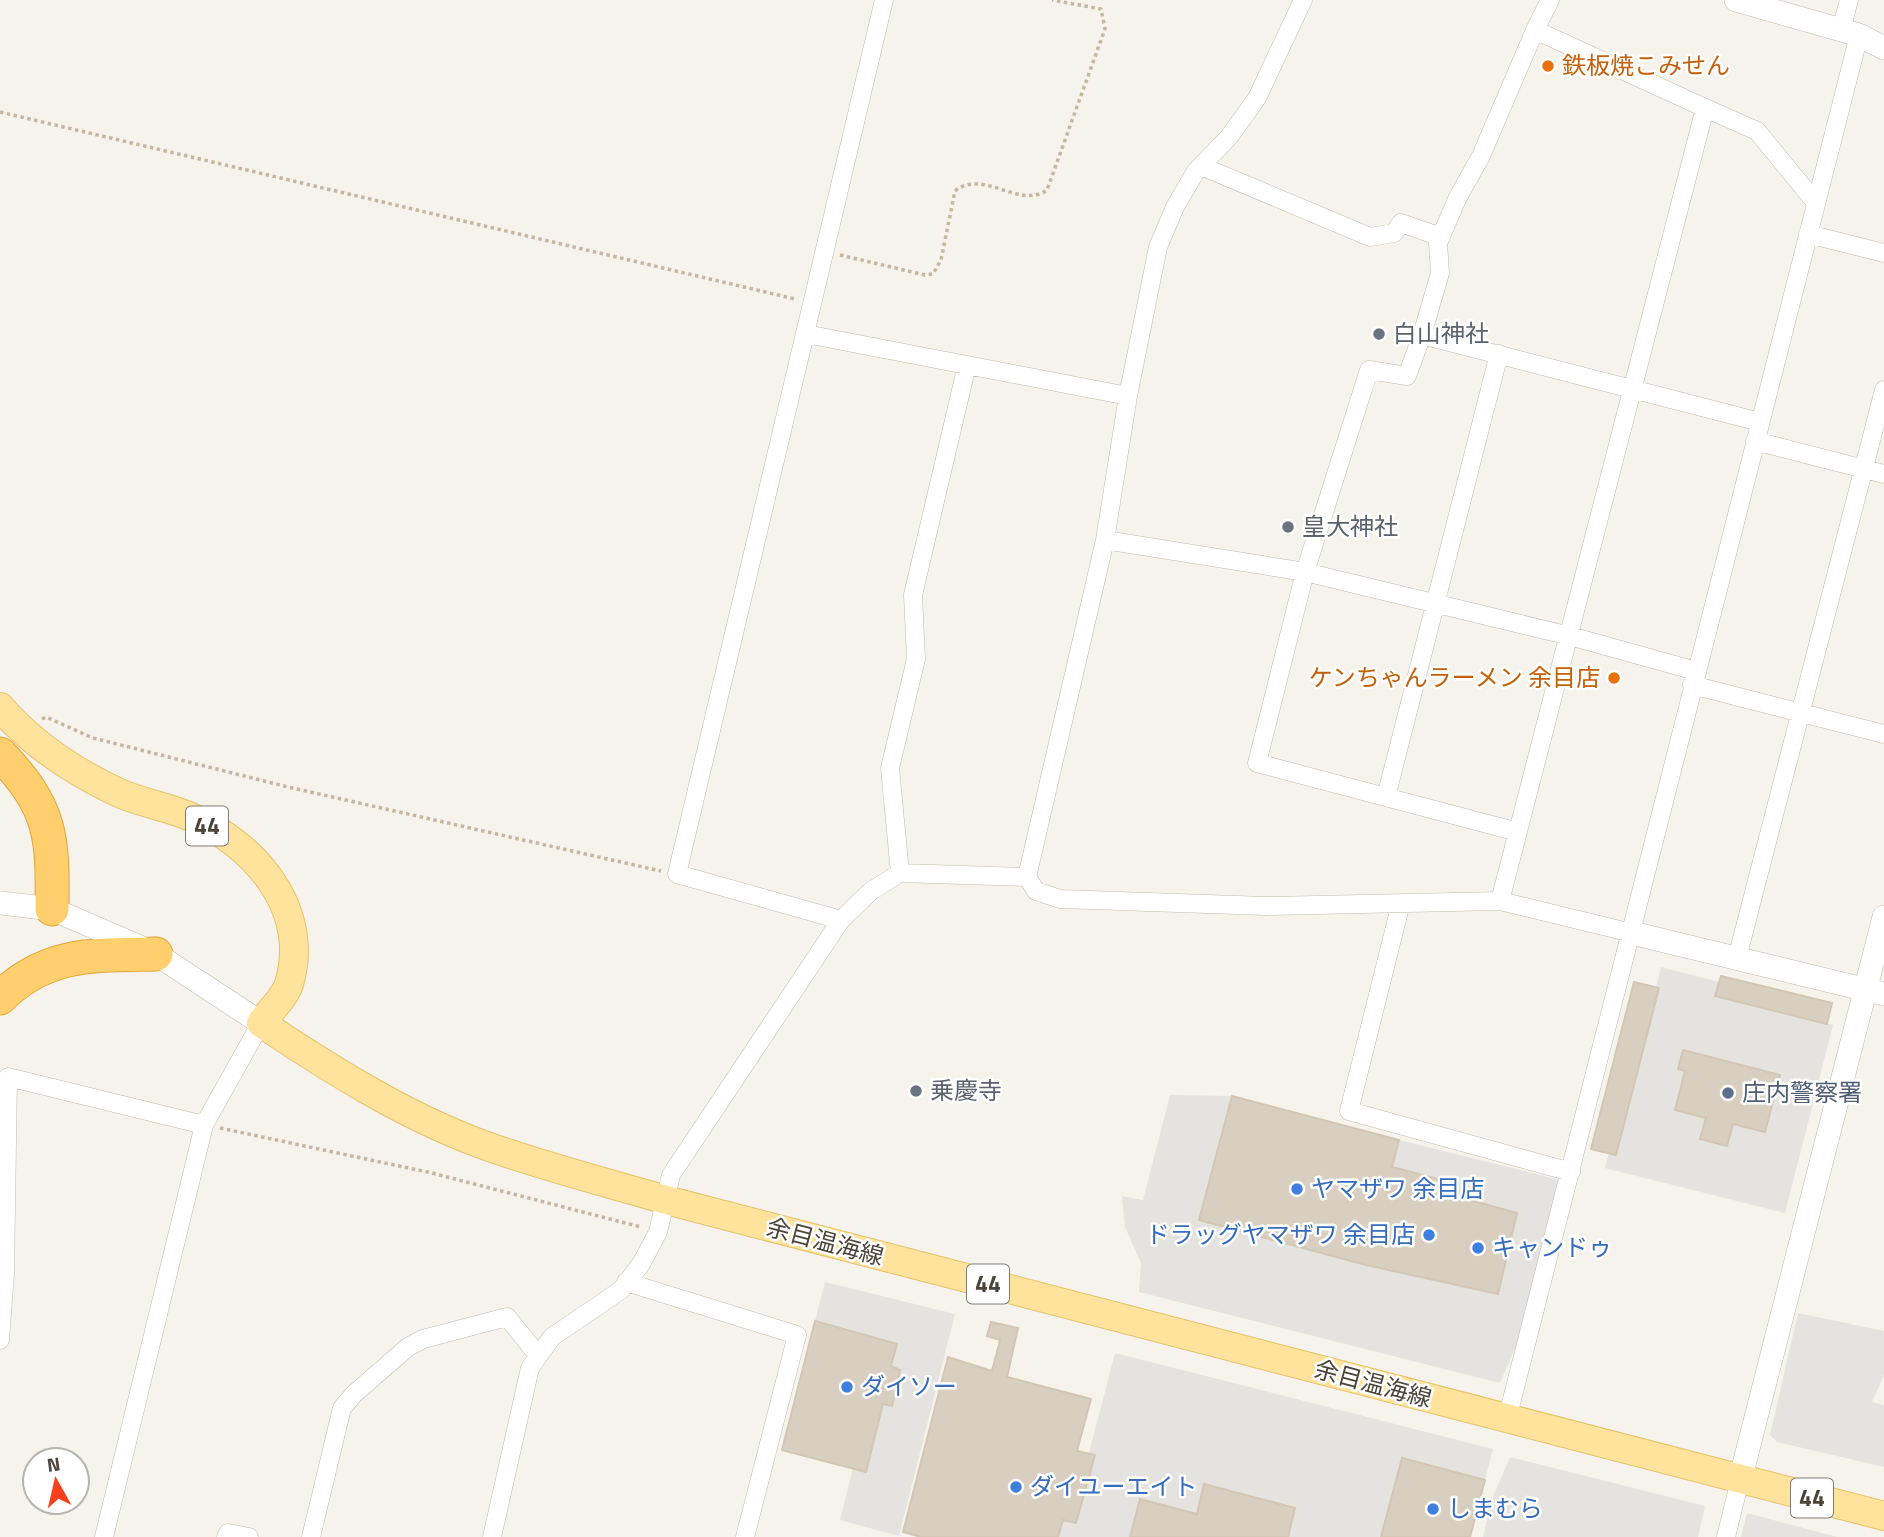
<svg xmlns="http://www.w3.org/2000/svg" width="1884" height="1537" font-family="'Titillium Web','Noto Sans JP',sans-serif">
<rect width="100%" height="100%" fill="#f6f3ec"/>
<path fill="#e5e3e0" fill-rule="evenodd" d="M 1661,967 L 1719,982 L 1716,996 L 1833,1025 L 1785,1213 L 1605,1168 L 1609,1153 L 1616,1154 ZM 1683,1050 L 1780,1075 L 1765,1132 L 1733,1124 L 1701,1139 L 1706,1118 L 1685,1071 L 1678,1069 Z
M 1170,1095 L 1232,1096 L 1199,1220 L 1366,1265 L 1497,1294 L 1517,1213 L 1451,1195 L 1372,1244 L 1399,1140 L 1560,1180 L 1526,1323 L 1500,1383 L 1139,1292 L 1141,1263 L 1125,1227 L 1122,1196 L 1143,1200 Z
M 825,1282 L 955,1314 L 899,1536 L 840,1520 L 853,1468 L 883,1404 L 892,1406 L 900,1370 L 891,1366 L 897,1344 L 815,1321 Z
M 1798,1313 L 1884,1331 L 1884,1375 L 1872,1402 L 1884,1405 L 1884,1467 L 1777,1442 L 1770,1435 Z
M 1115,1353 L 1493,1449 L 1485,1480 L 1402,1459 L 1381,1537 L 1288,1537 L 1295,1508 L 1204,1484 L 1191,1537 L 1186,1537 L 1192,1513 L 1140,1499 L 1130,1537 L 1058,1537 L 1063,1520 L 1077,1523 L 1094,1455 L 1089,1453 Z
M 1510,1457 L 1705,1506 L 1698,1537 L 1483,1537 L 1492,1499 Z
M 1747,1513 L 1837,1537 L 1741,1537 Z"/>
<path fill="#d8cfc1" stroke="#d3c7b4" stroke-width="2" d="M 1721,976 L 1832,1003 L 1827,1024 L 1715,996 Z
M 1634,982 L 1659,988 L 1616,1155 L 1591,1149 Z
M 1683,1050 L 1780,1075 L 1765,1132 L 1733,1124 L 1727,1146 L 1700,1139 L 1706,1118 L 1675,1110 L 1685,1071 L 1678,1069 Z
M 1232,1096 L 1399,1140 L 1392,1167 L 1454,1183 L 1451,1195 L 1517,1213 L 1498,1294 L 1366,1265 L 1199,1220 Z
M 815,1321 L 897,1344 L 891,1366 L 900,1370 L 892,1406 L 883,1404 L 866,1472 L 782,1450 Z
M 991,1322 L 1018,1328 L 1007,1377 L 1091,1399 L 1077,1451 L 1095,1455 L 1076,1523 L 1063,1520 L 1058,1537 L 921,1537 L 903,1532 L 948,1357 L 992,1371 L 1000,1340 L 987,1336 Z
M 1402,1458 L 1485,1480 L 1470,1537 L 1381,1537 Z
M 1204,1484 L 1295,1508 L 1288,1537 L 1130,1537 L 1140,1499 L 1197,1514 Z"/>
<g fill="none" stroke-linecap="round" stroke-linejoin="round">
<g stroke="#c2bbae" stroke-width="19">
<path id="minor" d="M 1303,0 L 1257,98 L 1229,137 L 1196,171 L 1175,207 L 1158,247 L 1128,396 L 1105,540 L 1027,877 L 1036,891 L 1060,899 L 1266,906 L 1500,901 L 1632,933
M 1841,30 L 1849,0
M 1705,108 L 1757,131 L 1816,203
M 1201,166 L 1370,237 L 1394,233 L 1401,223 L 1441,237
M 1808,234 L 1884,253
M 806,334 L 1128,396
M 1422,335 L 1440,273 L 1438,243 L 1458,197 L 1481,156 L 1535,30
M 1755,441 L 1884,474
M 1105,540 L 1305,572 L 1570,636 L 1696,671
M 1692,685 L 1884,734
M 1386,797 L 1499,354
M 1518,832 L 1257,763 L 1305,572 L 1369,370 L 1407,376 L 1422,335 L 1760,422
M 900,873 L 890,768 L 916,659 L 913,595 L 967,365
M 1500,901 L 1705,108 L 1535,30 L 1550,0
M 1401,903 L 1349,1111 L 1571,1172
M 841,920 L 677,874 L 884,0
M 1737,958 L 1884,390
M 626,1282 L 797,1335 L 745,1537
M 0,1340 L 5,1273 L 8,1077 L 204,1125
M 1507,1419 L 1859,35
M 104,1537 L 204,1125 L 261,1023
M 226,1537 L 228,1533 L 249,1537
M 311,1537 L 342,1408 L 354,1394 L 408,1347 L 423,1339 L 507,1317 L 537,1354
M 492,1537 L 530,1368 L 552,1337 L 621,1290 L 641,1264 L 658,1232 L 671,1175 L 841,920 L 871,891 L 900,873 L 1027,877
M 1726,1537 L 1740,1480"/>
</g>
<g stroke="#c2bbae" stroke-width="24">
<path id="tertiary" d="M 1736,0 L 1859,35 L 1884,48
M 0,903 L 52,909 L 156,954 L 261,1023
M 1632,933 L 1884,994
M 1740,1480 L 1884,917"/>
</g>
<g stroke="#e6c16a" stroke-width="30">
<path id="primary" d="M 0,707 C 32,744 71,770 115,791 C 139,803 167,806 191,817 C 256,845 311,910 289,984 C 285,997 269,1012 261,1023 C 330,1069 403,1115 481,1144 C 541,1166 605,1182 666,1200 L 1884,1516"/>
</g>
<g stroke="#e0a43c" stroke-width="35">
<path id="motorway" d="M 0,754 C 52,808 53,837 52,909
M 0,998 C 46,952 95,955 156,954"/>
</g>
<path stroke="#c4b79f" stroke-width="3.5" stroke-dasharray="3.5 3.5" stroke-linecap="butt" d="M 0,112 L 795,299
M 840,255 L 925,275 L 933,274 L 941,260 L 955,191 C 983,168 1020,210 1047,190 L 1105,29 L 1101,9 L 1052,0
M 42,719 L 46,717 L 93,738 L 288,787 L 661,871
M 220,1128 L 432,1173 L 641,1227"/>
<use href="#minor" stroke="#fff" stroke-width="18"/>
<use href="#tertiary" stroke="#fff" stroke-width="23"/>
<use href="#primary" stroke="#ffe39c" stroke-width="28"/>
<use href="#motorway" stroke="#ffcf6e" stroke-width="33"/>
</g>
<g fill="#e8710a" stroke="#fff" stroke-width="2.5">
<circle cx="1548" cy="66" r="7"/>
<circle cx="1614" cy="678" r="7"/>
</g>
<g fill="#6b7280" stroke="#fff" stroke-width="2.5">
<circle cx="1379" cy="334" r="7"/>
<circle cx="1288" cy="527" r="7"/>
<circle cx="916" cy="1091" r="7"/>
</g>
<circle fill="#5c6f8a" stroke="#fff" stroke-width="2.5" cx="1728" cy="1093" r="7"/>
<g fill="#3f7fe0" stroke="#fff" stroke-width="2.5">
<circle cx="1297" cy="1189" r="7"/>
<circle cx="1429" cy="1235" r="7"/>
<circle cx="1478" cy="1248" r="7"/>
<circle cx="847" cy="1387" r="7"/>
<circle cx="1016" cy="1487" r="7"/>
<circle cx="1433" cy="1509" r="7"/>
</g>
<g text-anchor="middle" stroke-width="5" stroke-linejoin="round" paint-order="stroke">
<g fill="#fff" stroke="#817c74" stroke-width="2">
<rect x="186" y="806.5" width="42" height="39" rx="5"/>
<rect x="967" y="1264.5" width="42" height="39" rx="5"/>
<rect x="1791" y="1478.5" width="42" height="39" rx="5"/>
</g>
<g font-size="23" font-weight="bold" fill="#4b4439">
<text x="207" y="834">44</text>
<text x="988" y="1292">44</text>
<text x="1812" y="1506">44</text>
</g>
<g font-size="24" fill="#c56008" stroke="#fff" text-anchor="start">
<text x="1562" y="74">鉄板焼こみせん</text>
<text x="1600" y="686" text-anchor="end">ケンちゃんラーメン 余目店</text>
</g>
<g font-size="24" fill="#5b616d" stroke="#fff" text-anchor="start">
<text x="1393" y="342">白山神社</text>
<text x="1302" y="535">皇大神社</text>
<text x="930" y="1099">乗慶寺</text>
</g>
<g font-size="24" fill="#4e5e75" stroke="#fff" text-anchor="start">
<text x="1742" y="1101">庄内警察署</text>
</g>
<g font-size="24" fill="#366cbe" stroke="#fff" text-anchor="start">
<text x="1311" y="1197">ヤマザワ 余目店</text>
<text x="1415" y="1243" text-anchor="end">ドラッグヤマザワ 余目店</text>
<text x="1492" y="1256">キャンドゥ</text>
<text x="861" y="1395">ダイソー</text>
<text x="1030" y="1495">ダイユーエイト</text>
<text x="1447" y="1517">しまむら</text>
</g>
<g font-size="24" fill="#4b4439" stroke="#fff">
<text transform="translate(825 1242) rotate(15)" y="8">余目温海線</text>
<text transform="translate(1373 1384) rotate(15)" y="8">余目温海線</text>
</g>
</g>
<g transform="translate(56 1481) rotate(352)"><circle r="33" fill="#ffffff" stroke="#b7b4b0" stroke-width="2"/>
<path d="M0-5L12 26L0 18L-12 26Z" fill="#fc3f1d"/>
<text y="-10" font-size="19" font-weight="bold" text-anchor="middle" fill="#4b4439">N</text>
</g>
</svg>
